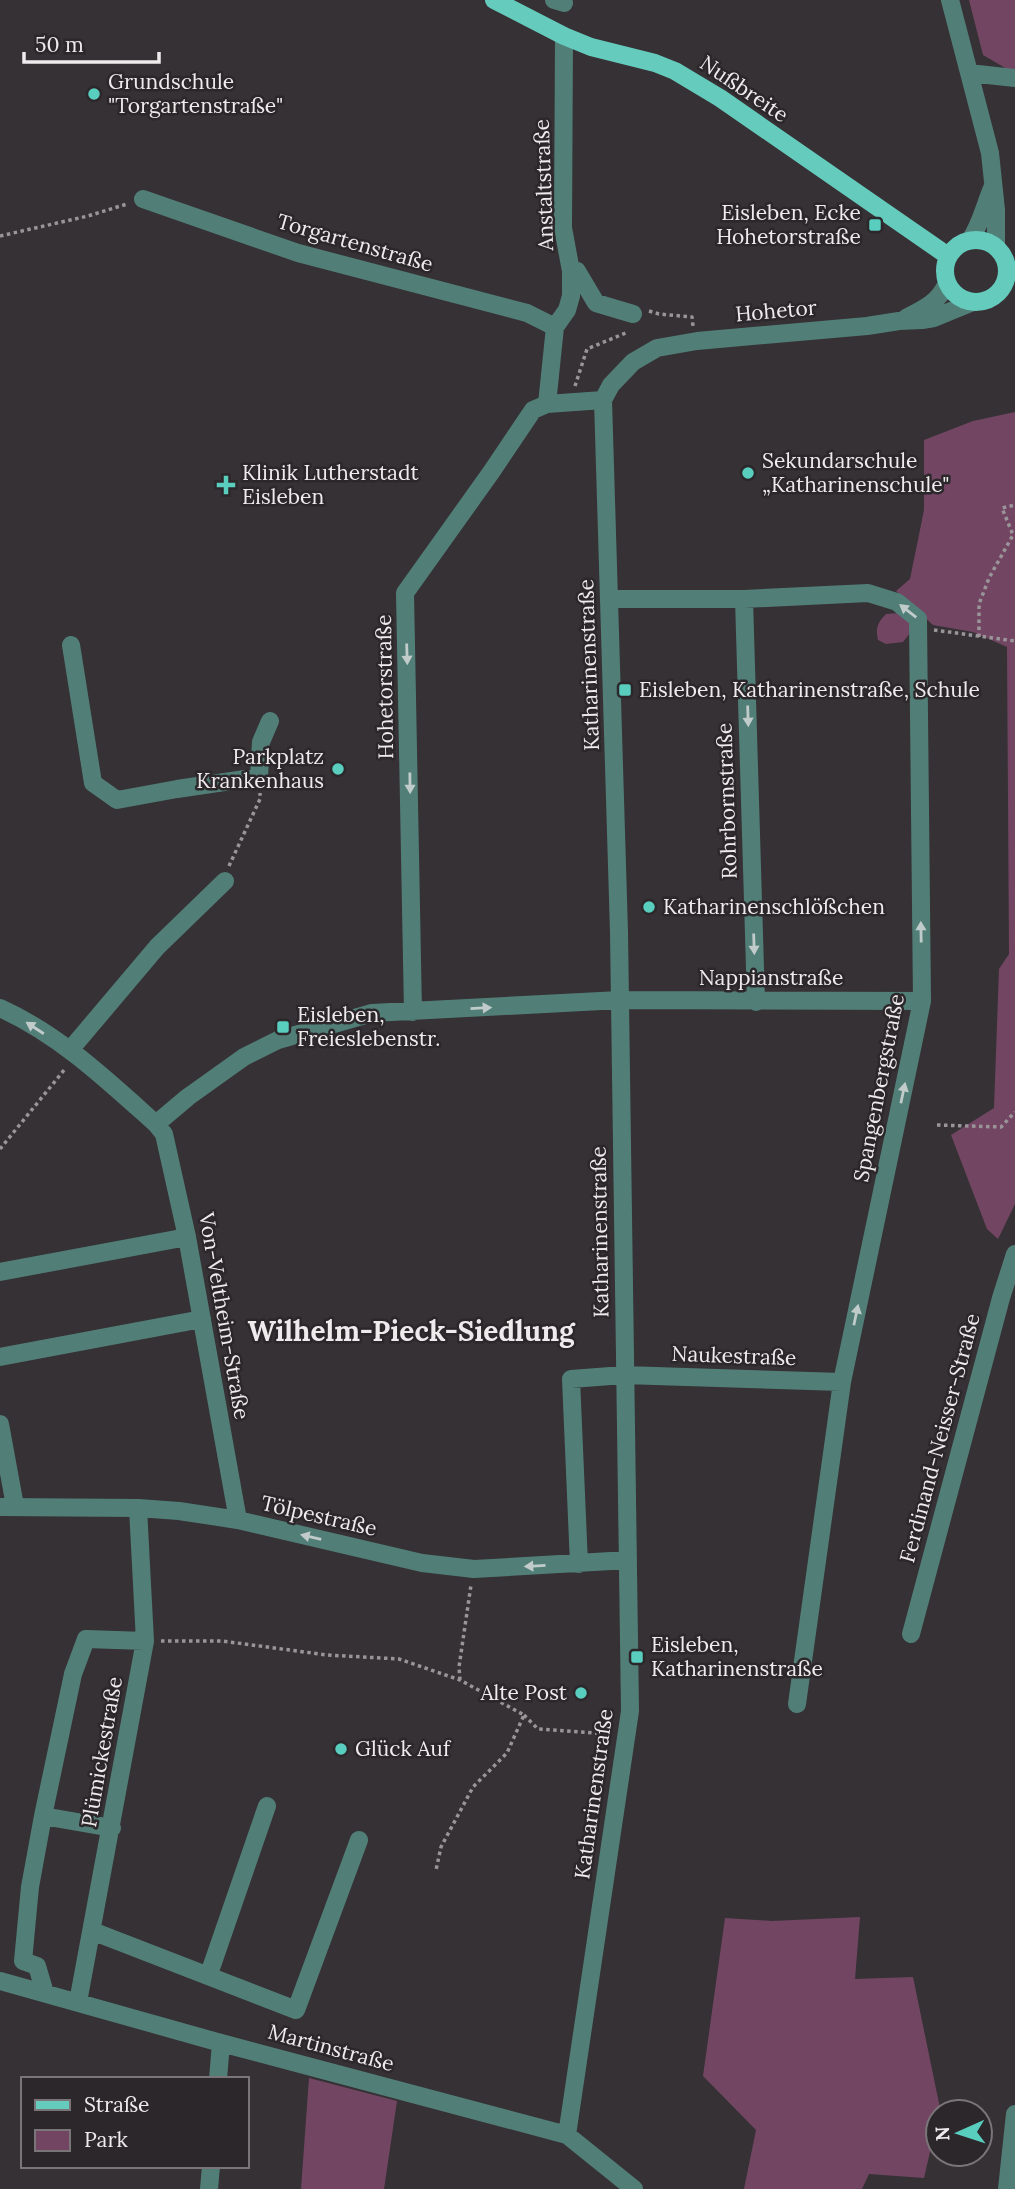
<svg xmlns="http://www.w3.org/2000/svg" width="1015" height="2189" font-family="Lora,serif">
<rect width="100%" height="100%" fill="#363134"/>
<path fill="#724663" d="M 969,0 L 1015,0 L 1015,70 L 1007,69 L 983,55 Z
M 1015,412 L 1015,1204 L 998,1239 L 987,1229 L 951,1135 L 994,1108 L 999,969 L 1009,954 L 1007,647 L 973,632 L 933,625 L 896,591 L 910,579 L 924,510 L 924,440 L 973,421 Z
M 899,613 L 910,622 L 910,633 L 903,642 L 886,644 L 878,640 C 875,628 878,622 886,614 Z
M 860,1917 L 855,1979 L 913,1977 L 940,2108 L 924,2178 L 869,2174 L 862,2189 L 744,2189 L 756,2130 L 703,2076 L 725,1918 L 772,1921 Z
M 309,2078 L 397,2101 L 384,2189 L 301,2189 Z"/>
<g fill="none" stroke-linecap="round" stroke-linejoin="round">
<path stroke="#9a9598" stroke-width="3.5" stroke-dasharray="3.5 3.5" stroke-linecap="butt" d="M 0,236 L 88,216 L 127,204
M 649,311 L 659,314 L 692,317 L 693,326
M 575,386 L 587,349 L 628,332
M 934,630 L 1015,641
M 979,637 L 979,604 L 989,578 L 1013,535 L 1002,508 L 1015,505
M 229,866 L 260,799 L 260,793
M 937,1125 L 1001,1127 L 1015,1112
M 0,1149 L 65,1069
M 161,1641 L 222,1641 L 327,1655 L 399,1659 L 460,1680 L 524,1715 L 507,1753 L 473,1787 L 441,1847 L 436,1870
M 460,1680 L 459,1667 L 471,1585
M 524,1715 L 538,1729 L 610,1734"/>
<path stroke="#517f78" stroke-width="18" d="M 554,0 L 564,3
M 950,0 L 990,153 L 996,210 L 996,246
M 969,73 L 1015,78
M 143,199 L 298,253 L 527,313 L 555,327
M 970,240 C 981,224 985,204 993,186
M 571,271 L 577,271 L 596,303 L 633,314
M 906,318 C 924,309 939,302 947,283
M 555,327 L 567,310 L 571,296 L 571,271 L 563,228 L 564,36
M 547,404 L 555,327
M 611,599 L 744,599 L 868,593 L 897,602 L 918,619 L 922,1001 L 842,1382 L 797,1704
M 744,599 L 756,1002
M 71,645 L 93,783 L 117,800 L 177,789 L 259,777 L 261,742 L 270,721
M 0,1008 C 60,1035 108,1081 156,1124 L 164,1134 L 187,1237 L 238,1520
M 413,1012 L 405,593 L 492,471 L 533,410 L 547,404 L 603,400
M 70,1050 L 157,947 L 225,881
M 156,1124 L 188,1097 L 244,1057 L 278,1040 L 372,1013 L 620,1000 L 922,1001
M 0,1272 L 187,1237
M 0,1357 L 202,1319
M 0,1424 L 15,1506
M 0,1507 L 138,1508 L 179,1511 L 238,1520 L 422,1563 L 474,1569 L 628,1560
M 579,1564 L 571,1379 L 624,1375 L 842,1382
M 911,1634 L 1001,1298 L 1015,1254
M 43,1816 L 30,1887 L 23,1961 L 37,1966 L 45,1993
M 112,1828 L 43,1816 L 73,1674 L 86,1639 L 145,1641
M 92,1931 L 296,2010 L 359,1840
M 209,1974 L 267,1806
M 0,1981 L 221,2043 L 567,2135 L 634,2189
M 78,2002 L 145,1641 L 138,1508
M 218,2079 L 221,2043
M 567,2135 L 630,1711 L 619,932 L 603,400 L 611,385 L 633,362 L 657,348 L 697,341 L 867,326 L 899,321 L 922,320 L 934,318 L 973,302
M 209,2189 L 211,2166
M 1007,2189 L 1015,2114"/>
<path stroke="#65cbbd" stroke-width="18" d="M 494,0 L 564,36 L 591,47 L 655,63 L 675,71 L 720,98 L 948,256
M945 271a31 31 0 1 1 62 0a31 31 0 1 1-62 0Z"/>
</g>
<defs><path id="oneway-solid" d="M-6-.8H1V-3.2L6.5 0L1 3.2V.8H-6Z" transform="scale(1.75)"/></defs>
<g fill="#c0cbca">
<use href="#oneway-solid" transform="translate(908 611) rotate(-142)"/>
<use href="#oneway-solid" transform="translate(407 654) rotate(88)"/>
<use href="#oneway-solid" transform="translate(748 716) rotate(88)"/>
<use href="#oneway-solid" transform="translate(410 783) rotate(89)"/>
<use href="#oneway-solid" transform="translate(921 932) rotate(-91)"/>
<use href="#oneway-solid" transform="translate(754 944) rotate(88)"/>
<use href="#oneway-solid" transform="translate(481 1008) rotate(-3)"/>
<use href="#oneway-solid" transform="translate(35 1028) rotate(-147)"/>
<use href="#oneway-solid" transform="translate(903 1093) rotate(-78)"/>
<use href="#oneway-solid" transform="translate(856 1315) rotate(-78)"/>
<use href="#oneway-solid" transform="translate(311 1537) rotate(-167)"/>
<use href="#oneway-solid" transform="translate(535 1566) rotate(177)"/>
</g>
<g fill="#59cebf" stroke="#2c272a" stroke-width="2.5">
<circle cx="94" cy="94" r="7"/>
<rect x="868" y="218" width="14" height="14" rx="3.5"/>
<circle cx="748" cy="473" r="7"/>
<path d="M222.5 474.5h7v7h7v7h-7v7h-7v-7h-7v-7h7z"/>
<rect x="618" y="683" width="14" height="14" rx="3.5"/>
<circle cx="338" cy="769" r="7"/>
<circle cx="649" cy="907" r="7"/>
<rect x="276" y="1020" width="14" height="14" rx="3.5"/>
<rect x="630" y="1650" width="14" height="14" rx="3.5"/>
<circle cx="581" cy="1693" r="7"/>
<circle cx="341" cy="1749" r="7"/>
</g>
<g text-anchor="middle" stroke-width="5" stroke-linejoin="round" paint-order="stroke">
<g font-size="21" fill="#efebed" stroke="#2c272a" text-anchor="start">
<text x="108" y="89">Grundschule<tspan x="108" dy="24">"Torgartenstraße"</tspan></text>
<text x="861" y="220" text-anchor="end">Eisleben, Ecke<tspan x="861" dy="24">Hohetorstraße</tspan></text>
<text x="762" y="468">Sekundarschule<tspan x="762" dy="24">„Katharinenschule"</tspan></text>
<text x="242" y="480">Klinik Lutherstadt<tspan x="242" dy="24">Eisleben</tspan></text>
<text x="639" y="697">Eisleben, Katharinenstraße, Schule</text>
<text x="324" y="764" text-anchor="end">Parkplatz<tspan x="324" dy="24">Krankenhaus</tspan></text>
<text x="663" y="914">Katharinenschlößchen</text>
<text x="297" y="1022">Eisleben,<tspan x="297" dy="24">Freieslebenstr.</tspan></text>
<text x="651" y="1652">Eisleben,<tspan x="651" dy="24">Katharinenstraße</tspan></text>
<text x="567" y="1700" text-anchor="end">Alte Post</text>
<text x="355" y="1756">Glück Auf</text>
</g>
<g font-size="21" fill="#efebed" stroke="#2c272a">
<text transform="translate(744 89) rotate(34)" y="7">Nußbreite</text>
<text transform="translate(544 185) rotate(-92)" y="7">Anstaltstraße</text>
<text transform="translate(355 243) rotate(16)" y="7">Torgartenstraße</text>
<text transform="translate(776 311) rotate(-5)" y="7">Hohetor</text>
<text transform="translate(589 665) rotate(-92)" y="7">Katharinenstraße</text>
<text transform="translate(385 687) rotate(-91)" y="7">Hohetorstraße</text>
<text transform="translate(727 801) rotate(-92)" y="7">Rohrbornstraße</text>
<text x="771" y="985">Nappianstraße</text>
<text transform="translate(879 1088) rotate(-79)" y="7">Spangenbergstraße</text>
<text transform="translate(600 1232) rotate(-91)" y="7">Katharinenstraße</text>
<text transform="translate(224 1316) rotate(80)" y="7">Von-Veltheim-Straße</text>
<text transform="translate(734 1356) rotate(2)" y="7">Naukestraße</text>
<text transform="translate(940 1438) rotate(-75)" y="7">Ferdinand-Neisser-Straße</text>
<text transform="translate(319 1516) rotate(13)" y="7">Tölpestraße</text>
<text transform="translate(102 1752) rotate(-80)" y="7">Plümickestraße</text>
<text transform="translate(594 1794) rotate(-82)" y="7">Katharinenstraße</text>
<text transform="translate(331 2048) rotate(15)" y="7">Martinstraße</text>
</g>
<g font-size="28" font-weight="bold" fill="#efebed" stroke="#2c272a">
<text x="411" y="1341">Wilhelm-Pieck-Siedlung</text>
</g>
</g>
<rect x="21" y="2077" width="228" height="91" fill="#2c272a" stroke="#7a7578" stroke-width="2"/>
<rect x="35" y="2100" width="35" height="10" fill="#65cbbd" stroke="#7a7578" stroke-width="2"/>
<text x="84" y="2112" font-size="21" fill="#efebed">Straße</text>
<rect x="35" y="2130" width="35" height="21" fill="#724663" stroke="#7a7578" stroke-width="2"/>
<text x="84" y="2147" font-size="21" fill="#efebed">Park</text>
<g transform="translate(959 2133) rotate(267)"><circle r="33" fill="#2c272a" stroke="#7a7578" stroke-width="2"/>
<path d="M0-5L12 26L0 18L-12 26Z" fill="#59cebf"/>
<text y="-10" font-size="19" font-weight="bold" text-anchor="middle" fill="#efebed">N</text>
</g>
<path d="M24 52v10h135v-10" fill="none" stroke="#efebed" stroke-width="3.5"/>
<text x="35" y="52" font-size="21" fill="#efebed" stroke="#2c272a" stroke-width="5" paint-order="stroke">50 m</text>
</svg>
